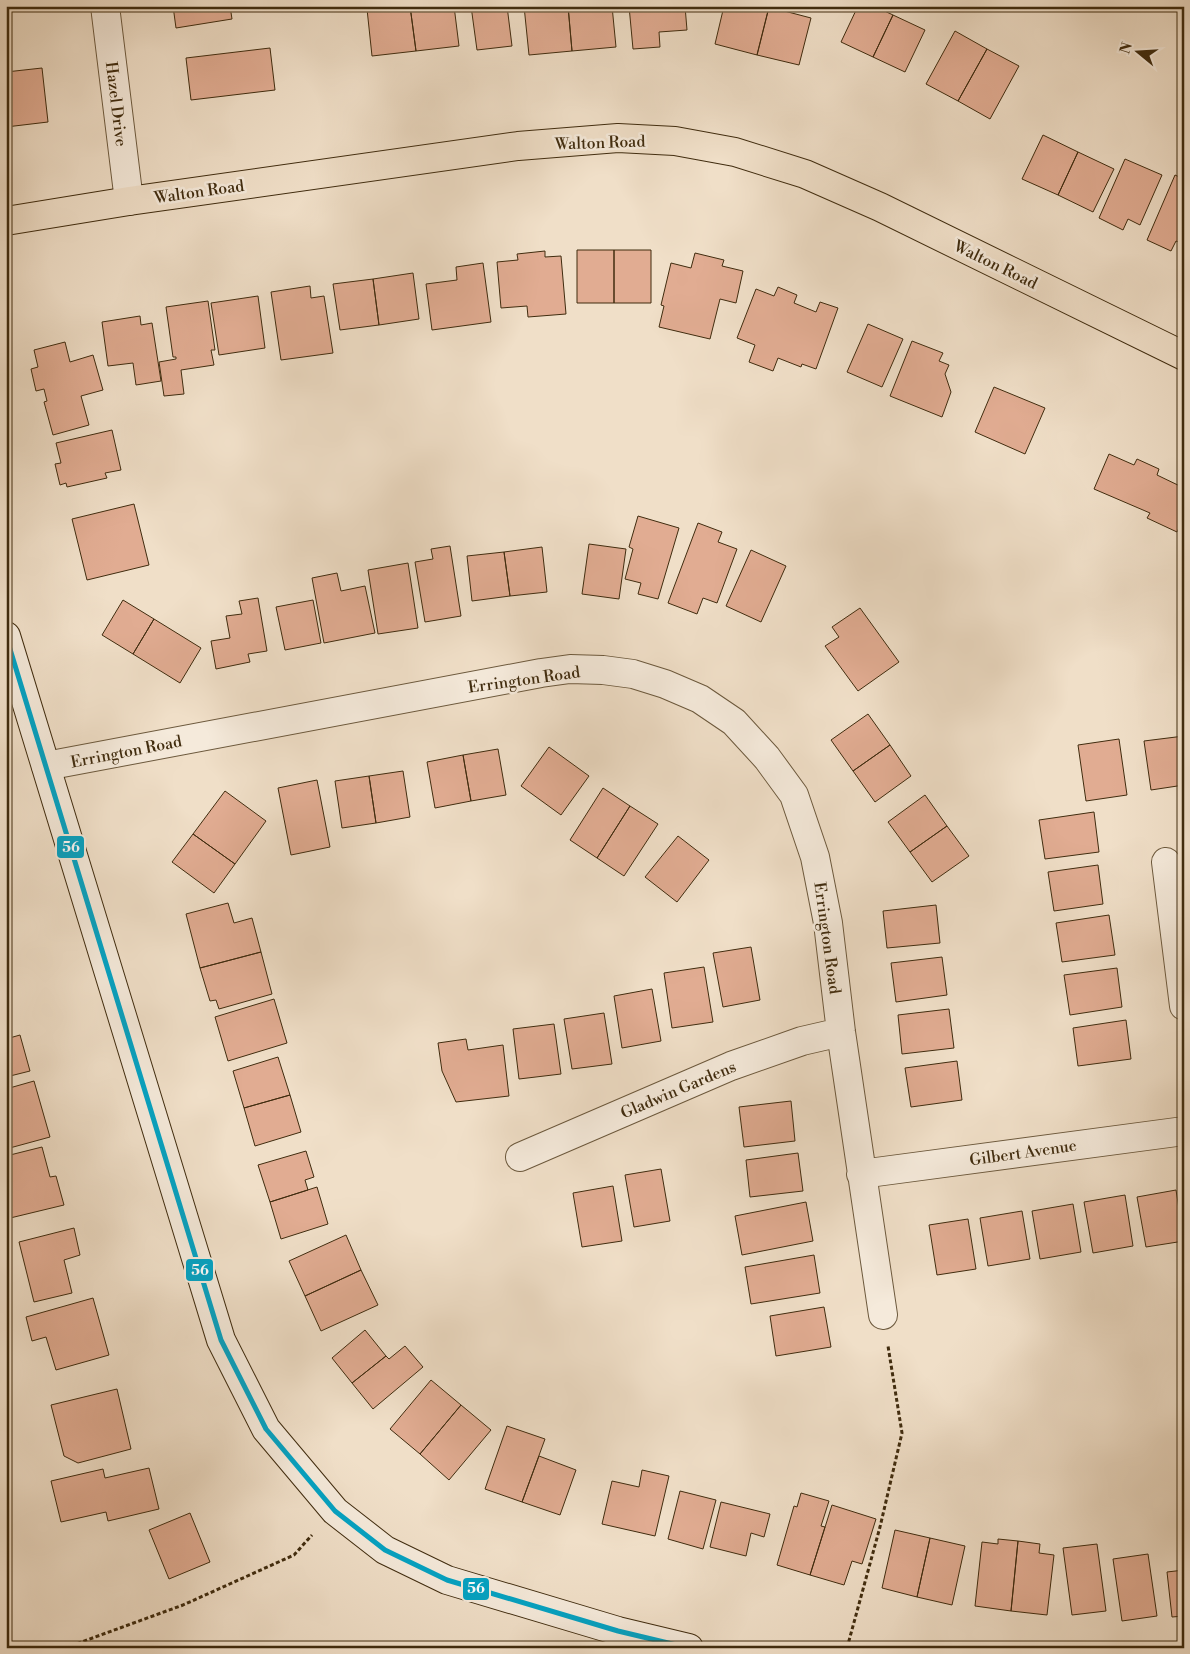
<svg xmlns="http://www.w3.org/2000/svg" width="1190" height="1654" font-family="'Libre Bodoni',serif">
<rect width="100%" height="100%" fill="#f0dfc8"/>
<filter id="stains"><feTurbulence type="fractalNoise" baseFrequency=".004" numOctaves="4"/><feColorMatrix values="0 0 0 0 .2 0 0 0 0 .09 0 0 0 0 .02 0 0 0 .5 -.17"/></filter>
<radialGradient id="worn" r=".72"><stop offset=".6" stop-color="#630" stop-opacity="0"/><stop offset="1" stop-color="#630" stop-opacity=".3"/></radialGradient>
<path fill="#e1ac92" stroke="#402c0f" d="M 173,6 L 230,6 L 232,19 L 176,28 Z
M 394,6 L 410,6 L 416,51 L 372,56 L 367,9 Z
M 410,6 L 454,6 L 459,46 L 416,51 Z
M 471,6 L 507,6 L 512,46 L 477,50 Z
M 524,6 L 568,6 L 572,51 L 529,55 Z
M 568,6 L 612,6 L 616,47 L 572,51 Z
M 629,6 L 685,6 L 687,30 L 659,32 L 660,47 L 633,49 Z
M 724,6 L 769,7 L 757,55 L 715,44 Z
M 858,6 L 874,6 L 893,15 L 873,57 L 841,42 Z
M 769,7 L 811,18 L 799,65 L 757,55 Z
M 893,15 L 925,30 L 905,72 L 873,57 Z
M 955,31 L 987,49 L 958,101 L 926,84 Z
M 270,48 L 275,90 L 191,100 L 186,58 Z
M 987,49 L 1019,66 L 990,119 L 958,101 Z
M 42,68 L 48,122 L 6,127 L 6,72 Z
M 1043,135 L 1078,152 L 1058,195 L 1022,179 Z
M 1078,152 L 1114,169 L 1093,212 L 1058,195 Z
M 1125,159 L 1162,175 L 1140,225 L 1128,219 L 1123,230 L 1099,218 Z
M 1175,175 L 1184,179 L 1184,244 L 1176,241 L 1171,251 L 1147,240 Z
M 577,250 L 614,250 L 614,303 L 577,303 Z
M 614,250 L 651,250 L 651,303 L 614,303 Z
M 545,251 L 545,257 L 561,256 L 566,314 L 528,317 L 527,306 L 501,308 L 497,262 L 518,260 L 517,254 Z
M 695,253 L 724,260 L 722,266 L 743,271 L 736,303 L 720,299 L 710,339 L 659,327 L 664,306 L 661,305 L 671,263 L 691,268 Z
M 483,263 L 491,322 L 432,330 L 426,284 L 457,280 L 456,267 Z
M 413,273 L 419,319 L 379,325 L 373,279 Z
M 373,279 L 379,325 L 340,330 L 333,284 Z
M 310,286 L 311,298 L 324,296 L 333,353 L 281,360 L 271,292 Z
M 778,287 L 797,295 L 794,303 L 816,312 L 820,302 L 838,308 L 816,369 L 802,364 L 801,367 L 778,358 L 773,371 L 749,362 L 755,345 L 737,338 L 756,289 L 774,296 Z
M 258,296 L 265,348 L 219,355 L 211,303 Z
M 208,301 L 215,350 L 211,350 L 214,365 L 181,370 L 184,394 L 164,396 L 159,362 L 176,359 L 176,357 L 173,357 L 166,307 Z
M 140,316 L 141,325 L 152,323 L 161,381 L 136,385 L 133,363 L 108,366 L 102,322 Z
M 868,324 L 903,339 L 882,387 L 847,372 Z
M 912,341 L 943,353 L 939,361 L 949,365 L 945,374 L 951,392 L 942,417 L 890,396 Z
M 65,342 L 70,362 L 93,355 L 103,390 L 81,396 L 89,425 L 53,435 L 44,402 L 47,401 L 44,389 L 36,391 L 31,369 L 38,367 L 34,350 Z
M 994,387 L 1045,408 L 1025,454 L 975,432 Z
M 112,430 L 121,470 L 105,473 L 107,478 L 67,487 L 66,483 L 60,485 L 55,464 L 61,463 L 56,443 Z
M 1109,454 L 1134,465 L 1137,459 L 1159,469 L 1157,475 L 1184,488 L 1184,517 L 1177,532 L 1147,518 L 1150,513 L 1094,489 Z
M 134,504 L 149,565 L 87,580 L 72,519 Z
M 638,516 L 679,528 L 658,599 L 638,594 L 641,583 L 625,579 L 633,549 L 629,547 Z
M 698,523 L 722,532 L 718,542 L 737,549 L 717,603 L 703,598 L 697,614 L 668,603 Z
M 589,544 L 626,549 L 619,599 L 582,594 Z
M 450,546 L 461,616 L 425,622 L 415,562 L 433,559 L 431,549 Z
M 542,547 L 547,592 L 510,596 L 504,552 Z
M 751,550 L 786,566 L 761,622 L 726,606 Z
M 504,552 L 510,596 L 472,601 L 467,556 Z
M 408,563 L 418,628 L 378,634 L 368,570 Z
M 337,573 L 341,591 L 365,586 L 375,633 L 324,643 L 312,578 Z
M 258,598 L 267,651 L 248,654 L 250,662 L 216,669 L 211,641 L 230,638 L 226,616 L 242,614 L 239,601 Z
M 123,600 L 154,619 L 133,654 L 102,635 Z
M 313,600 L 321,643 L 285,650 L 276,607 Z
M 860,608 L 899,662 L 858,691 L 825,646 L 839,637 L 832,627 Z
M 154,619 L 201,648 L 180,683 L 133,654 Z
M 868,714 L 890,745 L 853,771 L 831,740 Z
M 1184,736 L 1184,785 L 1151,790 L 1144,741 Z
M 1119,739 L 1127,795 L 1086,801 L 1078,745 Z
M 890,745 L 911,776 L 875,802 L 853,771 Z
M 549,747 L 589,776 L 561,815 L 521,786 Z
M 498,749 L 506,795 L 471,801 L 463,755 Z
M 463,755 L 471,801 L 435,808 L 427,762 Z
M 403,771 L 410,817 L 376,823 L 369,776 Z
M 369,776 L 376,823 L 342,828 L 335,781 Z
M 317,780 L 330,847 L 291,855 L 278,788 Z
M 603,788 L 630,806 L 597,858 L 570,840 Z
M 225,791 L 266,821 L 235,864 L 193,834 Z
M 925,795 L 947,826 L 910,852 L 888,822 Z
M 630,806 L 658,824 L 624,876 L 597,858 Z
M 1094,812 L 1099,852 L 1045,859 L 1039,820 Z
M 947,826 L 969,856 L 932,882 L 910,852 Z
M 193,834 L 235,864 L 214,893 L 172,862 Z
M 678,836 L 709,860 L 677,902 L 645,877 Z
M 1098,865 L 1103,904 L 1054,911 L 1048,872 Z
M 228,903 L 234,923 L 252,918 L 261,952 L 200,968 L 186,914 Z
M 936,905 L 940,943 L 887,948 L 883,911 Z
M 1109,915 L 1115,955 L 1062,962 L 1056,923 Z
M 751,947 L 760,1000 L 723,1007 L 713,953 Z
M 261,952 L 272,994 L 219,1009 L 216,1000 L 210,1001 L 200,968 Z
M 942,957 L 947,995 L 896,1002 L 891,963 Z
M 704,967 L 713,1022 L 672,1028 L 664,973 Z
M 1117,968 L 1122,1007 L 1070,1015 L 1064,975 Z
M 652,989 L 661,1041 L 622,1048 L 614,996 Z
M 274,999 L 287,1043 L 228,1061 L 215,1017 Z
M 6,1003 L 10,1018 L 6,1019 Z
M 949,1009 L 954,1048 L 902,1054 L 898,1015 Z
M 604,1013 L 612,1064 L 572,1069 L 564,1019 Z
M 1126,1020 L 1131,1059 L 1078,1066 L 1073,1028 Z
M 554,1024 L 561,1074 L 519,1079 L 513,1029 Z
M 20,1035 L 30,1071 L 6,1077 L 6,1039 Z
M 466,1039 L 468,1050 L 503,1045 L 509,1096 L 456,1102 L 442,1071 L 438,1043 Z
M 278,1057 L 290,1095 L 244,1108 L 233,1071 Z
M 957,1061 L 962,1100 L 911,1107 L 905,1068 Z
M 34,1081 L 50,1137 L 6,1149 L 6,1089 Z
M 290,1095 L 301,1132 L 255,1146 L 244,1108 Z
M 791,1101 L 795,1141 L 744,1147 L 739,1107 Z
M 42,1147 L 50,1177 L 56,1176 L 64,1205 L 6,1219 L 6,1156 Z
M 306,1151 L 314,1177 L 305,1180 L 308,1190 L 270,1202 L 258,1165 Z
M 798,1153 L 803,1191 L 750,1197 L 746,1160 Z
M 661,1169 L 670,1221 L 634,1227 L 625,1175 Z
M 613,1186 L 622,1241 L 582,1247 L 573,1193 Z
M 317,1187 L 328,1224 L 281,1239 L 270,1202 Z
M 1176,1190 L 1184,1241 L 1146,1247 L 1137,1197 Z
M 1125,1195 L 1133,1246 L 1093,1253 L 1084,1202 Z
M 806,1202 L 813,1241 L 742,1255 L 735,1216 Z
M 1073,1204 L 1081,1252 L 1040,1259 L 1032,1211 Z
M 1022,1211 L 1030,1259 L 988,1266 L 980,1218 Z
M 968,1219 L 976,1269 L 937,1275 L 929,1225 Z
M 74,1228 L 80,1255 L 64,1260 L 72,1293 L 34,1302 L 19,1242 Z
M 346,1235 L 361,1270 L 305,1296 L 289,1261 Z
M 814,1255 L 820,1293 L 751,1304 L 745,1267 Z
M 361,1270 L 378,1305 L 321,1331 L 305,1296 Z
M 93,1298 L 109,1355 L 56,1370 L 46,1337 L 32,1341 L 26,1317 Z
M 824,1307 L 831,1347 L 776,1356 L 770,1316 Z
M 365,1330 L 386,1356 L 352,1383 L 332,1358 Z
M 405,1346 L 423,1367 L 373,1409 L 352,1383 L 386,1356 L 389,1359 Z
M 431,1380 L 461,1405 L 420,1454 L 390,1429 Z
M 117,1389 L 131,1449 L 78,1463 L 64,1456 L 51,1405 Z
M 461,1405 L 491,1430 L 449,1480 L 420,1454 Z
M 507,1426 L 545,1439 L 522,1502 L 485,1489 Z
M 539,1456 L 576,1470 L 560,1515 L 522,1502 Z
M 149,1468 L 159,1509 L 108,1521 L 106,1512 L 61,1522 L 51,1481 L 103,1469 L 105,1478 Z
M 642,1470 L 669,1476 L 655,1536 L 602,1524 L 612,1481 L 639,1487 Z
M 680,1491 L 716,1500 L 703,1549 L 668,1539 Z
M 801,1493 L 829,1501 L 821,1526 L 825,1527 L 810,1575 L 777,1565 L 794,1506 L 797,1507 Z
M 721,1502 L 770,1514 L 764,1537 L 751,1533 L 746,1556 L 710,1547 Z
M 832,1505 L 876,1519 L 862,1564 L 852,1561 L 844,1585 L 810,1575 Z
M 190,1513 L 210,1562 L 169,1579 L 149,1530 Z
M 895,1530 L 930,1538 L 917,1597 L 882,1588 Z
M 930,1538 L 965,1546 L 952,1605 L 917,1597 Z
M 998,1539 L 1018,1541 L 1011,1611 L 975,1606 L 982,1542 L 998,1544 Z
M 1018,1541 L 1040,1544 L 1039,1553 L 1054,1555 L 1047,1615 L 1011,1611 Z
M 1097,1544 L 1106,1611 L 1072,1615 L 1063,1548 Z
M 1148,1554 L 1157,1616 L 1122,1621 L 1113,1559 Z
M 1184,1570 L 1184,1616 L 1172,1617 L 1167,1572 Z"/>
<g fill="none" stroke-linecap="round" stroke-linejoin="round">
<g stroke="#6c593d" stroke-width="30">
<path id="street" d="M 105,6 L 129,201
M 46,766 L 541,673 L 570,669 L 603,670 L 633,674 L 665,684 L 700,699 L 734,722 L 767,758 L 794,795 L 815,857 L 828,923 L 841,1032 L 883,1315
M 1166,862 L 1184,1006
M 520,1157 L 731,1066 L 802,1041 L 841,1032
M 861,1174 L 1184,1131"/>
</g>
<g stroke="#402c0f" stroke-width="30">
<path id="secondary" d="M 6,636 L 221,1340 L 266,1429 L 335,1511 L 385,1550 L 447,1580 L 618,1631 L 689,1648"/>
</g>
<g stroke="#402c0f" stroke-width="30">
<path id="primary" d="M 6,221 L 129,201 L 518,146 L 618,138 L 675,141 L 735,152 L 805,174 L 880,207 L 1184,356"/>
</g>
<path stroke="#402c0f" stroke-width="3" stroke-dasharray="4 2.5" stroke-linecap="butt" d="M 65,1648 L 183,1605 L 294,1555 L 312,1535
M 847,1648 L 880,1527 L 902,1433 L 888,1346"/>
<use href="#street" stroke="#f5eadb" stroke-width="28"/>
<use href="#secondary" stroke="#f5eadb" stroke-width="28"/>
<use href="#primary" stroke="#f0dfc8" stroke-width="28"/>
<g stroke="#f5eadb" stroke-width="9">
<path id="bus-1" d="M 6,636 L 221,1340 L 266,1429 L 335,1511 L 385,1550 L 447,1580 L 618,1631 L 689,1648"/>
</g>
<use href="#bus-1" stroke="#03a3c4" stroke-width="5"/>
</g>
<g text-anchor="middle" stroke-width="5" stroke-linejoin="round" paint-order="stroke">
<g font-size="16" fill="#402c0f" stroke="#f5eadb">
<text transform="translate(117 104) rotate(83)" y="6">Hazel Drive</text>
<text transform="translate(600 142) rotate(-2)" y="6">Walton Road</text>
<text transform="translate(199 191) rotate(-8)" y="6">Walton Road</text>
<text transform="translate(996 264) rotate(26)" y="6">Walton Road</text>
<text transform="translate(524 679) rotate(-8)" y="6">Errington Road</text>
<text transform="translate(126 751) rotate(-11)" y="6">Errington Road</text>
<text transform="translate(828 938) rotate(82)" y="6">Errington Road</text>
<text transform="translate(678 1089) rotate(-23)" y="6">Gladwin Gardens</text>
<text transform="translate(1023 1152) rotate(-8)" y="6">Gilbert Avenue</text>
</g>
</g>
<g stroke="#f5eadb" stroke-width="2">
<rect x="56" y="835" width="29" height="24" rx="5" fill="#03a3c4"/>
<rect x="185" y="1258" width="29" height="24" rx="5" fill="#03a3c4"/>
<rect x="462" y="1577" width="28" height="24" rx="5" fill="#03a3c4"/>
</g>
<g font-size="14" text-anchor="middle" font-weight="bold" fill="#fff">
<text x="71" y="852">56</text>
<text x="200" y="1275">56</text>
<text x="476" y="1593">56</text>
</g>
<rect width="1190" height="1654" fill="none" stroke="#f0dfc8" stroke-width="25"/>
<rect x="8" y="8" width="1175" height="1639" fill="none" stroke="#402c0f" stroke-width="2.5"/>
<rect x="12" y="12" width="1165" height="1629" fill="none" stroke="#402c0f"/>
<g transform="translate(1138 52) rotate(288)" stroke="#f5eadb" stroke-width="4" paint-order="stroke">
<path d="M0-4L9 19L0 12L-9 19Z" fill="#402c0f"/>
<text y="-8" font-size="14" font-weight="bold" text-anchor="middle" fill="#402c0f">N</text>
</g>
<rect width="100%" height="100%" filter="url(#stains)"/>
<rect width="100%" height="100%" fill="url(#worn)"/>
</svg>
